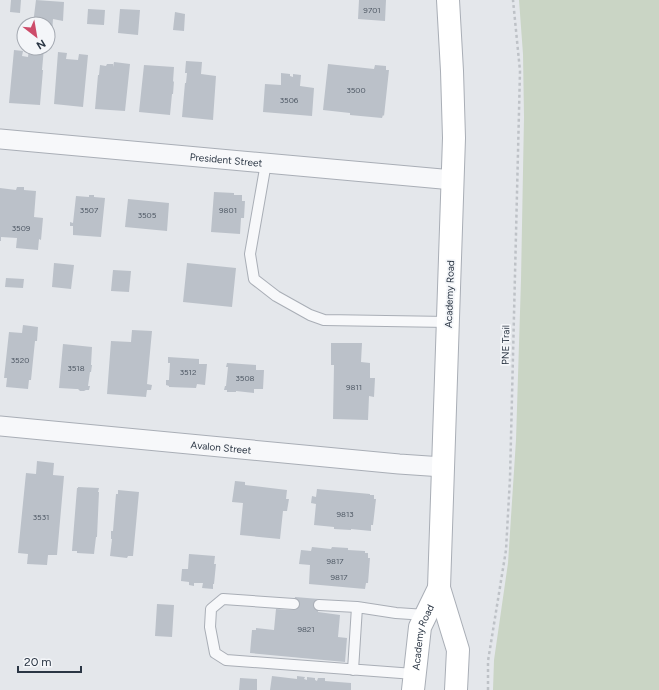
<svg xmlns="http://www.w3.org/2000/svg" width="659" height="690" font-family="Figtree,sans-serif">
<rect width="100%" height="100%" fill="#e4e7eb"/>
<path fill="#cad5c5" d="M 519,0 L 659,0 L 659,690 L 493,690 L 494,660 L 508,563 L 516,440 L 521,280 L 524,117 L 523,54 Z"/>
<path fill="#bbc1c9" d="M 11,0 L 21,0 L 20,13 L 10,12 Z
M 36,0 L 64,2 L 63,21 L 53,19 L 52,34 L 48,33 L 48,24 L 33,24 Z
M 359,0 L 386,0 L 385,21 L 358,19 Z
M 88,9 L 105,10 L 104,25 L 87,24 Z
M 120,9 L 140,10 L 138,35 L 118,33 Z
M 175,12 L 185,14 L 184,31 L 173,30 Z
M 29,48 L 44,48 L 42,70 L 43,70 L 40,105 L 9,103 L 14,50 L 23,51 L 22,56 L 28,57 Z
M 58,52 L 67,53 L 66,59 L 78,60 L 79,54 L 88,55 L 83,107 L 54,104 Z
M 186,61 L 202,62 L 201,74 L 216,76 L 213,120 L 182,117 L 185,83 L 186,83 L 187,73 L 185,73 Z
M 114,62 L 130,64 L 125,111 L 95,109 L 98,75 L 99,75 L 100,65 L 106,66 L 107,64 L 113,64 L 113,67 Z
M 328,64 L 374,69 L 375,65 L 386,66 L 386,70 L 389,70 L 384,116 L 383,115 L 382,118 L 350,115 L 350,113 L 323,110 Z
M 144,65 L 174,67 L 173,82 L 174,81 L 173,94 L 172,94 L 170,115 L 139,112 Z
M 281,73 L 290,74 L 290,76 L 293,77 L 293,74 L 301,75 L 300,86 L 314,88 L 312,116 L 263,112 L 265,84 L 281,85 Z
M 17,187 L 24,187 L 24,190 L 36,191 L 34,217 L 43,218 L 41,240 L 39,239 L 38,250 L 16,248 L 17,238 L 1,237 L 1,241 L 0,241 L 0,188 L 16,190 Z
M 214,192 L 234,193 L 234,195 L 242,195 L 242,201 L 245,201 L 244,218 L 241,218 L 240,234 L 211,232 Z
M 89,195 L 94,195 L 94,197 L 105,198 L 101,237 L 73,235 L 73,226 L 70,226 L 70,222 L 73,223 L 76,196 L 89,197 Z
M 128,199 L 169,203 L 167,231 L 125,227 Z
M 54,263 L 74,265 L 71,289 L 52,287 Z
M 187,263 L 236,268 L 232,307 L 183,302 Z
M 113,270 L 131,271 L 129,292 L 111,291 Z
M 6,278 L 24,279 L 23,288 L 5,287 Z
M 23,325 L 38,327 L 37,341 L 35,341 L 31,380 L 29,380 L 28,389 L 6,387 L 7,378 L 4,378 L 9,332 L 22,333 Z
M 132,330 L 152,331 L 147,384 L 152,385 L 151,390 L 147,390 L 146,397 L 107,394 L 111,341 L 131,342 Z
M 331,343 L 362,343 L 361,362 L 370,363 L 370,378 L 375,378 L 374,397 L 369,396 L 368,420 L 333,419 L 334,365 L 331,365 Z
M 63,344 L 92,347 L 91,365 L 92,365 L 91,372 L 90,372 L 88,386 L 90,386 L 89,390 L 86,390 L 84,391 L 80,391 L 78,389 L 76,389 L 59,388 Z
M 168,357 L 199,359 L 199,364 L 207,364 L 205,385 L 197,384 L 196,388 L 169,387 L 169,386 L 166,385 L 166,380 L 169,380 L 170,363 L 168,363 Z
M 227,363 L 256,365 L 256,370 L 264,370 L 263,389 L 254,389 L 254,393 L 236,391 L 236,392 L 227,392 L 227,390 L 224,390 L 225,386 L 226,386 L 228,367 L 226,367 Z
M 37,461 L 54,463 L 53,475 L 64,476 L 57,555 L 48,555 L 47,565 L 27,564 L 28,554 L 18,553 L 26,473 L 36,474 Z
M 235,481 L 245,482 L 245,485 L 287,490 L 286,499 L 289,499 L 287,511 L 283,511 L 280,539 L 240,535 L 243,503 L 232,502 Z
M 78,487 L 99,488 L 98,492 L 99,492 L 97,537 L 96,537 L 94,554 L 77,553 L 77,551 L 72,551 L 77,488 L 78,488 Z
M 317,489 L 370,494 L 370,495 L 374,495 L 374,499 L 376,499 L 373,525 L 371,525 L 371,531 L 351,529 L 351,530 L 334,529 L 334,527 L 314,525 L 316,504 L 311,503 L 312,496 L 316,497 Z
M 118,490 L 139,492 L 133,556 L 128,556 L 127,558 L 110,556 L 112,539 L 111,539 L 111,531 L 113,531 L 116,494 L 118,494 Z
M 312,547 L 331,549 L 332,547 L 348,548 L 348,550 L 365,551 L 365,553 L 368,553 L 368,558 L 370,558 L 368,583 L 366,583 L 365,589 L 309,584 L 310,565 L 299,564 L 301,550 L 311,551 Z
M 189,554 L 215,556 L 214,564 L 216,564 L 214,584 L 213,584 L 213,589 L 202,588 L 203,583 L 194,583 L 194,586 L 189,585 L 189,582 L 181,581 L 182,569 L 188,569 Z
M 295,597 L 319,599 L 318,612 L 340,615 L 338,637 L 347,638 L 345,662 L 250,653 L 252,630 L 256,630 L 256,628 L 274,630 L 276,609 L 293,610 Z
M 157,604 L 174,605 L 172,637 L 155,636 Z
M 272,676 L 297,679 L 297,676 L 305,677 L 304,679 L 307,680 L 307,677 L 315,678 L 315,680 L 317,681 L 318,678 L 325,678 L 325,681 L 351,683 L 351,690 L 270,690 Z
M 240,678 L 257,679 L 257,690 L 239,690 Z"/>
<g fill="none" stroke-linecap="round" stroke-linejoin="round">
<g stroke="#a9aeb6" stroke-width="12">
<path id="service" d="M 266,163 L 250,254 L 254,279 L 276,296 L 310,315 L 324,320 L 448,322
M 294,604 L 223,599 L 211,609 L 210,627 L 215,653 L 226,660 L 414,674
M 319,605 L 357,607 L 396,613 L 426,615
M 353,670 L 357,607"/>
</g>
<g stroke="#a9aeb6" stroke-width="21">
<g id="minor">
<path id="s1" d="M 0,139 L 453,180"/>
<path id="s2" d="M 0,426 L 399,464 L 443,467"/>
</g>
</g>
<g stroke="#a9aeb6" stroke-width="24">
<g id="secondary">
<path d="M 448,0 L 452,71 L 454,138 L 439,588 L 458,650 L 456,690"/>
<path id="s3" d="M 413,690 L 420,627 L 439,588"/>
</g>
</g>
<path stroke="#bec2c7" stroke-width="2.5" stroke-dasharray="3 3" stroke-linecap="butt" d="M 488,690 L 488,661 L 506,550 L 510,478 L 520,71 L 513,0"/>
<use href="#service" stroke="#f7f8fa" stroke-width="10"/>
<use href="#minor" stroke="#f7f8fa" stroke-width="19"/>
<use href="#secondary" stroke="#fff" stroke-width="22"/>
</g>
<g text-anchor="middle" stroke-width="3.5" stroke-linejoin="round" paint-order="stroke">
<g font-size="8" fill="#4f5965">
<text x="372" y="13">9701</text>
<text x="356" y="93">3500</text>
<text x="289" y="103">3506</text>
<text x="89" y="213">3507</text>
<text x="228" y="213">9801</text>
<text x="147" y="218">3505</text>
<text x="21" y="231">3509</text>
<text x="20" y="363">3520</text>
<text x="76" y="371">3518</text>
<text x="188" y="375">3512</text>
<text x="245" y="381">3508</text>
<text x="354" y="390">9811</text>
<text x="345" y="517">9813</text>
<text x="41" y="520">3531</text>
<text x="335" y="564">9817</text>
<text x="339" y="580">9817</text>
<text x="306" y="632">9821</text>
</g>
<g font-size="10" fill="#2b3644" stroke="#f4f6f9">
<text dy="4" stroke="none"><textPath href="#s1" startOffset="227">President Street</textPath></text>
<text transform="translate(449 294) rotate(-88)" y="4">Academy Road</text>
<text transform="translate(505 345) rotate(-89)" y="4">PNE Trail</text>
<text dy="4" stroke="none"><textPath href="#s2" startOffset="222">Avalon Street</textPath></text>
<text dy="4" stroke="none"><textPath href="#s3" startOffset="54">Academy Road</textPath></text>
</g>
</g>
<g transform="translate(36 36) rotate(149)"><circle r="19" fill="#f4f6f9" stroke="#a4a9b1"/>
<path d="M0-3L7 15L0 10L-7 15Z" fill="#cd4c6a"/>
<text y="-6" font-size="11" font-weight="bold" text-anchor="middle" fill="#2b3644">N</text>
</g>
<path d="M18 666v6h63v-6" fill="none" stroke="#2b3644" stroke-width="2"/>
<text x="24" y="666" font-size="12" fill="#2b3644" stroke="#f4f6f9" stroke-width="3" paint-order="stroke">20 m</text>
</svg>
